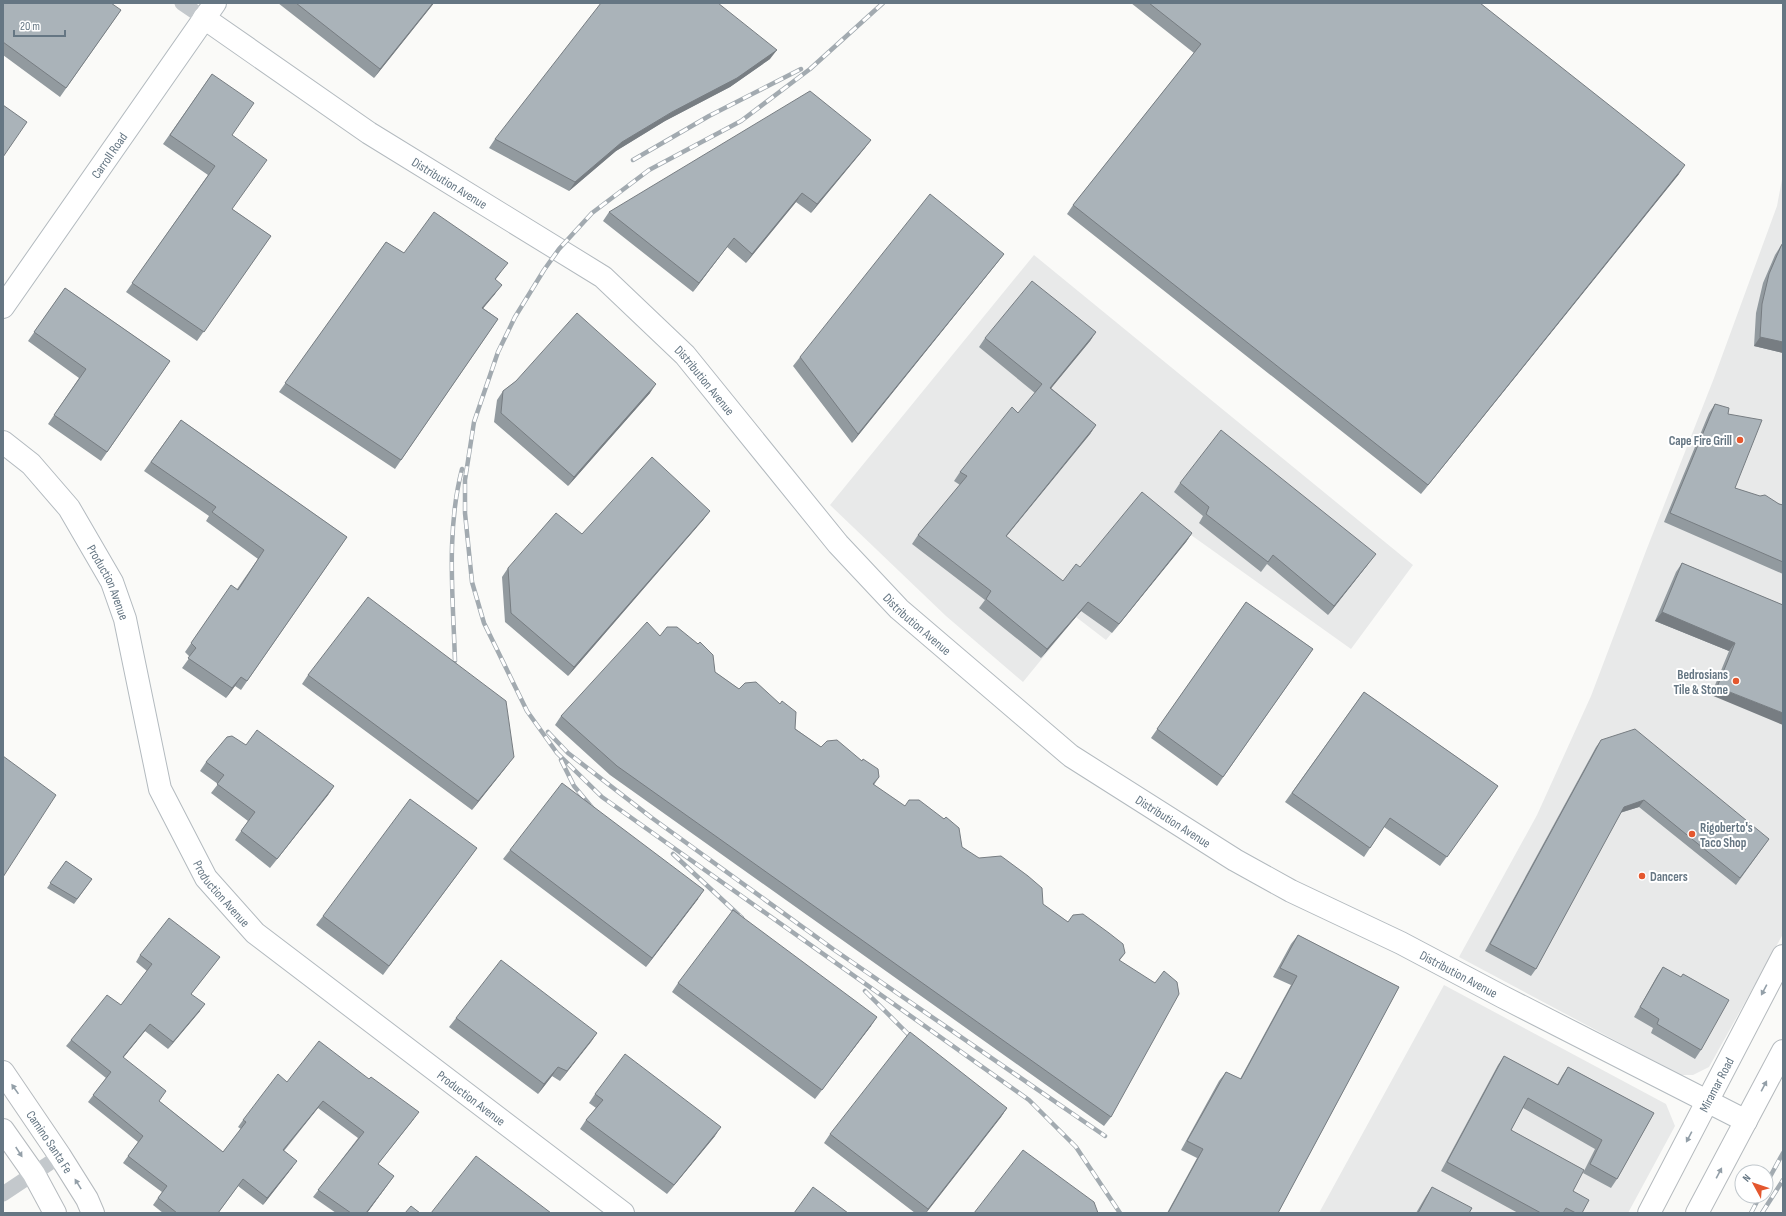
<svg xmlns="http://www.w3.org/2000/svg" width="1786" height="1216" font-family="'Sofia Sans Condensed',sans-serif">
<rect width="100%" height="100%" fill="#fafaf8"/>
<path fill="#e8e9e9" d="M 1783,174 L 1783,934 L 1709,1067 L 1693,1075 L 1680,1075 L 1459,957 L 1537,815 L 1591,696 L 1646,551 L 1714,378 L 1777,206 Z
M 1034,255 L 1413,565 L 1351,649 L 1191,535 L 1106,640 L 1076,617 L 1023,682 L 946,616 L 830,505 Z
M 1444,985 L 1666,1104 L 1675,1126 L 1628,1213 L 1319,1213 Z"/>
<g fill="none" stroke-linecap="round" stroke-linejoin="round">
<g stroke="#b3babf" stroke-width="24">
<g id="secondary">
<path id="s1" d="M 204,18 L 369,133 L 603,277 L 685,355 L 838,544 L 899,609 L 1071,756 L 1235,860 L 1291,891 L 1401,943 L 1503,997 L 1746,1121"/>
<path id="s2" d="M 3,307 L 215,3"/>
<path id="s3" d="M 3,442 L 31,464 L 69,508 L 112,582 L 125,619 L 160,789 L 206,878 L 255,933 L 623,1213"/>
</g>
</g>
<g stroke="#b5babe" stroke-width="24">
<g id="primary">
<path id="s4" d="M 3,1072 L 60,1156 L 87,1199 L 93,1213"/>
<path d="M 3,1130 L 34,1174 L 55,1213"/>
<path id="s5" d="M 1649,1213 L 1783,956"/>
<path d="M 1697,1213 L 1783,1051"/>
</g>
</g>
<path stroke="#c3c8cc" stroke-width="15" d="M 182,3 L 204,18
M 3,1194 L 60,1156"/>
<use href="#secondary" stroke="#fff" stroke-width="22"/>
<use href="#primary" stroke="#fff" stroke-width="22"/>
<g stroke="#a2aab0" stroke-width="4.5">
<path id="rail" d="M 883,3 L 810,69 L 741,121 L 649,170 L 592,213 L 559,249 L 544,270 L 515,317 L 498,352 L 474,422 L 465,480 L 465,513 L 472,582 L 484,623 L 527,711 L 557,753 L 602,797 L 1029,1100 L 1076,1147 L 1120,1213
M 633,160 L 709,116 L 801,69
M 455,661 C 453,597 446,531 462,469
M 548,732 L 568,753 L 652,818 L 833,949 L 1105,1136
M 561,760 L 574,786 L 594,810
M 673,854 L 742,918
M 865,991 L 916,1042
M 1766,1184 L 1783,1153
M 1751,1213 L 1760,1196
M 1762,1213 L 1783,1180"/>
</g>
<use href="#rail" stroke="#fff" stroke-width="3" stroke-dasharray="9" stroke-linecap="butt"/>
</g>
<path fill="#929a9f" d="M 3,3 L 121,10 L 60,97 L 3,55 Z
M 278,3 L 434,3 L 374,78 Z
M 1131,3 L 1480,3 L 1679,174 L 1421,494 L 1067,214 L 1073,205 L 1194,53 Z
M 770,59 L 730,87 L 665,121 L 616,151 L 569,191 L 489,148 L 495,139 Z
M 212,74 L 232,135 L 232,209 L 271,236 L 197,341 L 126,292 L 208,175 L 163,144 Z
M 871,140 L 864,149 L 811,213 L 796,202 L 746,263 L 727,247 L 693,292 L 603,221 L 609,212 Z
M 386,242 L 404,253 L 501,272 L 496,279 L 495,294 L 483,308 L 498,319 L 395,469 L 279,392 Z
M 1783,242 L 1783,353 L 1754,346 L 1756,313 L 1763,283 L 1775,255 Z
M 1004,254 L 997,263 L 852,443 L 793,366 L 800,357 Z
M 65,288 L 170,361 L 101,461 L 48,424 L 79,378 L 28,341 Z
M 1096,332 L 1090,341 L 1051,388 L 1096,425 L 1090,434 L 1006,537 L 1063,581 L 1080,567 L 1192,533 L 1186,542 L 1112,633 L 1081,611 L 1041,658 L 979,608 L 985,600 L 912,544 L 918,535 L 960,485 L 954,481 L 960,472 L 1018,413 L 1035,393 L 979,347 L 985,338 Z
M 516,381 L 650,393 L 568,486 L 494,422 L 497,400 L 503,391 Z
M 1715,404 L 1728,414 L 1735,488 L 1783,505 L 1783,574 L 1664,522 L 1709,413 Z
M 181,420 L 347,537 L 241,690 L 235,686 L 226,698 L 182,668 L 190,657 L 185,652 L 225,594 L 237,589 L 258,559 L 206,521 L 209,516 L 144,471 Z
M 1180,483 L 1369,563 L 1328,615 L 1267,564 L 1261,572 L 1199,523 L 1203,516 L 1174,492 Z
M 710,511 L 703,520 L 568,676 L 505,622 L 502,577 L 508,568 L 582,534 Z
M 1682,563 L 1783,605 L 1711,695 L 1729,651 L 1655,621 L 1676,572 Z
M 1246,602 L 1313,649 L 1217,786 L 1151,738 Z
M 660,636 L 715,672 L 739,689 L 821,747 L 879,777 L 874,785 L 1068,922 L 1125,953 L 1120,960 L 1111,1117 L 1104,1126 L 610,775 L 555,725 L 561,716 Z
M 308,675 L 507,766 L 472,810 L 302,684 Z
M 1364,692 L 1498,786 L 1440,866 L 1384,827 L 1364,857 L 1285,802 Z
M 1601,740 L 1769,839 L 1736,885 L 1639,807 L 1620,813 L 1536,969 L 1531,976 L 1485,951 L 1596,747 Z
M 246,745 L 334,786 L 328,795 L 270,868 L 235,840 L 248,821 L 211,793 L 218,784 L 200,771 L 206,762 Z
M 477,848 L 383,975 L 316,925 L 323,916 Z
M 510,850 L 698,899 L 646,967 L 503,859 Z
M 66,861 L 92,879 L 74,904 L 47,888 Z
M 1298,935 L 1399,987 L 1278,1213 L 1167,1213 L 1197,1158 L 1181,1150 L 1219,1081 L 1226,1072 L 1240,1079 L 1291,985 L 1273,977 L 1291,944 Z
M 140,955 L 220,957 L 191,994 L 200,1011 L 168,1049 L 145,1031 L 123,1058 L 159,1101 L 223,1152 L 241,1129 L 238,1127 L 243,1120 L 287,1082 L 414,1119 L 378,1164 L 394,1176 L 367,1213 L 336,1213 L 313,1197 L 358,1138 L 318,1108 L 284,1151 L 292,1168 L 263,1205 L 238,1186 L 218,1213 L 163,1213 L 153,1205 L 162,1192 L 123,1163 L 138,1142 L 88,1102 L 106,1078 L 66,1046 L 71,1040 L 121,1005 L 147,971 L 136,962 Z
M 1663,967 L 1701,1050 L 1695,1059 L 1651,1033 L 1653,1028 L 1634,1017 L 1657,976 Z
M 678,983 L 871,1026 L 815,1099 L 672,992 Z
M 456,1018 L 597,1033 L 560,1081 L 552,1076 L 538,1094 L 449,1027 Z
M 1504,1056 L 1557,1085 L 1562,1076 L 1568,1067 L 1654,1113 L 1617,1179 L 1611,1188 L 1583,1173 L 1595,1149 L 1523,1108 L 1511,1130 L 1573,1191 L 1582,1213 L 1518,1213 L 1441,1171 L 1498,1065 Z
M 595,1094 L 715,1136 L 667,1194 L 580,1129 L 586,1120 L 596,1108 L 589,1103 Z
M 1007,1108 L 1001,1117 L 926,1213 L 915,1213 L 824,1143 L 830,1134 Z
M 1432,1187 L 1469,1213 L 1416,1213 L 1426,1196 Z"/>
<path fill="#777d82" d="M 433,3 L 434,3 L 374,78 L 380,69 Z
M 777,50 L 770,59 L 730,87 L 665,121 L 616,151 L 569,191 L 575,182 L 622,142 Z
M 871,140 L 864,149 L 811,213 L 817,204 Z
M 1685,165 L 1679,174 L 1421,494 L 1428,485 Z
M 802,193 L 796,202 L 746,263 L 752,254 Z
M 734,238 L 727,247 L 693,292 L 699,283 Z
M 1004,254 L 997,263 L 852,443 L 858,434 Z
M 502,285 L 495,294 L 476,317 L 482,308 Z
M 1096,332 L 1090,341 L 1044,397 L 1050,388 Z
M 1760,337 L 1783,342 L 1783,353 L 1754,346 Z
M 656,384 L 650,393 L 568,486 L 574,477 Z
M 1096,425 L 1090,434 L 999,545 L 1006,536 Z
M 710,511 L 703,520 L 568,676 L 574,667 Z
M 1192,533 L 1186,542 L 1112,633 L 1119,624 Z
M 1376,554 L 1369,563 L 1328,615 L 1334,606 Z
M 1088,602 L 1081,611 L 1041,658 L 1047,649 Z
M 1662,612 L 1735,643 L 1729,651 L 1655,621 Z
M 241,677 L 235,686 L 226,698 L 232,688 Z
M 1717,687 L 1783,713 L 1783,725 L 1711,695 Z
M 514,757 L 507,766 L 472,810 L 478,801 Z
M 334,786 L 328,795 L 270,868 L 277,859 Z
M 1644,800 L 1639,807 L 1619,813 L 1624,807 Z
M 704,890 L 698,899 L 646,967 L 652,958 Z
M 205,1004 L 200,1011 L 168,1049 L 173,1042 Z
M 877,1017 L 871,1026 L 815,1099 L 822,1090 Z
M 150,1024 L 145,1031 L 118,1064 L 123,1057 Z
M 597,1033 L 591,1042 L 560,1081 L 567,1071 Z
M 558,1067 L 552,1076 L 538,1094 L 544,1084 Z
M 323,1101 L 318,1108 L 278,1157 L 283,1150 Z
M 1007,1108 L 1001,1117 L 926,1213 L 928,1209 Z
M 721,1127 L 715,1136 L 667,1194 L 674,1185 Z
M 297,1161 L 292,1168 L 263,1205 L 267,1198 Z
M 394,1176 L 367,1213 L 366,1213 Z"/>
<path fill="#aab3b9" stroke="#777d82" d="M 3,3 L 111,3 L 121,10 L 66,88 L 3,42 Z
M 296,3 L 433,3 L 380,69 Z
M 601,3 L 718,3 L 777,50 L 737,78 L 672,112 L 622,142 L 575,182 L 495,139 Z
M 1149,3 L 1480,3 L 1685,165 L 1428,485 L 1073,205 L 1201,44 Z
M 212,74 L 254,103 L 232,135 L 267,160 L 232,209 L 271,236 L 204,332 L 132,283 L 215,166 L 170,135 Z
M 810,91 L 871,140 L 817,204 L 802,193 L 752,254 L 734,238 L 699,283 L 609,212 Z
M 3,105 L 27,122 L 3,157 Z
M 930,194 L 1004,254 L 858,434 L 800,357 Z
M 434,212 L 508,263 L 495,279 L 502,285 L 482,308 L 498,319 L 401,460 L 285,383 L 386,242 L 404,253 Z
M 1783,243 L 1783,342 L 1760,337 L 1762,304 L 1769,274 L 1781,246 Z
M 1032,281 L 1096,332 L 1050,388 L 1096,425 L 1006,536 L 1063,581 L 1076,564 L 1080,567 L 1142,492 L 1192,533 L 1119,624 L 1088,602 L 1047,649 L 986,599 L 991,591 L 918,535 L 967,476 L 960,472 L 1012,407 L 1018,413 L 1042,384 L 985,338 Z
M 65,288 L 170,361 L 107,452 L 54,415 L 86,369 L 34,332 Z
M 577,313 L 656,384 L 574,477 L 501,413 L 503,391 L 516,381 Z
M 1715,404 L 1729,408 L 1728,414 L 1762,420 L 1735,488 L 1760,496 L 1765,495 L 1779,504 L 1783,505 L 1783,562 L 1670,513 Z
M 181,420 L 347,537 L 247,681 L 241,677 L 232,688 L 188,658 L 196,648 L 191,643 L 231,585 L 238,590 L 264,550 L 212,512 L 216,507 L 151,462 Z
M 1221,430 L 1376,554 L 1334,606 L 1273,555 L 1268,562 L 1206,514 L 1209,507 L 1180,483 Z
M 652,457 L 710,511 L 574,667 L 511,613 L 508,568 L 556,513 L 582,534 Z
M 1682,563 L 1783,605 L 1783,713 L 1717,687 L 1735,643 L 1662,612 Z
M 368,597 L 506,701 L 514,757 L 478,801 L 308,675 Z
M 1246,602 L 1313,649 L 1223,777 L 1157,729 Z
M 647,622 L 660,636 L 667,627 L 677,627 L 698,644 L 700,642 L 713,655 L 715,672 L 739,689 L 745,683 L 756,682 L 780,704 L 782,701 L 796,712 L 795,729 L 821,747 L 827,741 L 837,740 L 862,761 L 863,759 L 878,769 L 879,777 L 873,784 L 905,806 L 909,800 L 919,800 L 944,819 L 946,817 L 959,828 L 962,847 L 979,858 L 1001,856 L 1028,876 L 1042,888 L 1043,904 L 1068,922 L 1073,915 L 1083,914 L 1109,933 L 1123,944 L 1125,953 L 1119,960 L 1155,983 L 1164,971 L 1177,982 L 1179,994 L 1111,1117 L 617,766 L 561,716 Z
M 1364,692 L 1498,786 L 1447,857 L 1390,818 L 1370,848 L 1292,793 Z
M 1635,729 L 1769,839 L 1740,878 L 1644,800 L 1624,807 L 1536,969 L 1490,944 L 1601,740 Z
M 257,730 L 334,786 L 277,859 L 241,831 L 255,812 L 217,784 L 224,775 L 206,762 L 227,737 L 232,736 L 246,745 Z
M 3,756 L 56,795 L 3,877 Z
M 562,783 L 704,890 L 652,958 L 510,850 Z
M 410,799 L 477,848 L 389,966 L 323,916 Z
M 66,861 L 92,879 L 77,899 L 50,883 Z
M 733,910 L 877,1017 L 822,1090 L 678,983 Z
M 169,918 L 220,957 L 191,994 L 205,1004 L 173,1042 L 150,1024 L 123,1057 L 166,1091 L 159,1101 L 223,1152 L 246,1122 L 243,1120 L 278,1074 L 287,1082 L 319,1041 L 369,1079 L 371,1077 L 419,1112 L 378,1164 L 394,1176 L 366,1213 L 351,1213 L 318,1190 L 364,1132 L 323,1101 L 283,1150 L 297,1161 L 267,1198 L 243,1179 L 218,1213 L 177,1213 L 158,1198 L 167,1186 L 128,1156 L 143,1136 L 93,1095 L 111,1072 L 71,1040 L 107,995 L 121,1005 L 152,964 L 140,955 Z
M 1298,935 L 1399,987 L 1278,1213 L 1168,1213 L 1203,1149 L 1187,1141 L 1226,1072 L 1241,1079 L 1297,976 L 1280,968 Z
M 501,960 L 597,1033 L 567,1071 L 558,1067 L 544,1084 L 456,1018 Z
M 1663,967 L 1681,977 L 1683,974 L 1729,1000 L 1701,1050 L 1657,1024 L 1659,1019 L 1640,1007 Z
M 910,1032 L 1007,1108 L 928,1209 L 830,1134 Z
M 625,1054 L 721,1127 L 674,1185 L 586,1120 L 603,1100 L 595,1094 Z
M 1504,1056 L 1558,1085 L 1568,1067 L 1654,1113 L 1617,1179 L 1590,1164 L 1602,1140 L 1528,1098 L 1511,1130 L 1584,1170 L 1573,1191 L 1589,1200 L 1582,1213 L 1576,1213 L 1566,1208 L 1563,1213 L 1541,1213 L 1447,1162 Z
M 1023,1150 L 1094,1202 L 1098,1213 L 974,1213 Z
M 476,1156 L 551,1213 L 431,1213 Z
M 813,1187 L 848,1213 L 794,1213 Z
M 1432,1187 L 1472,1208 L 1469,1213 L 1418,1213 Z
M 411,1206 L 420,1213 L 405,1213 Z"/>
<defs><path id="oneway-solid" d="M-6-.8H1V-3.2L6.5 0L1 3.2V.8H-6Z"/></defs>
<g fill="#939fa8">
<use href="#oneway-solid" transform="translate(1764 990) rotate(118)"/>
<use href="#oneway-solid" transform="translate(1764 1086) rotate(-62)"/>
<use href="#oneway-solid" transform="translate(15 1089) rotate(-125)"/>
<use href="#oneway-solid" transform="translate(1689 1137) rotate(118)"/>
<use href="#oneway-solid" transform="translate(19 1152) rotate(57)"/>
<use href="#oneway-solid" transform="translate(1719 1173) rotate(-62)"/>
<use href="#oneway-solid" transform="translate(78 1184) rotate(-122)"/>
</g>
<g fill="#e4572e" stroke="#fff" stroke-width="1.5">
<circle cx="1740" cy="440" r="4"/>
<circle cx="1736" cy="681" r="4"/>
<circle cx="1692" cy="834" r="4"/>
<circle cx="1642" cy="876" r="4"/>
</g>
<g text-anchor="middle" stroke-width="4" stroke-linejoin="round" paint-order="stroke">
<g font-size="13" fill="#657683" stroke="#fff">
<text dy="5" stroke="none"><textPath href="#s2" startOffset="185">Carroll Road</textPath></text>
<text dy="5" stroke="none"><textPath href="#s1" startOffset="296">Distribution Avenue</textPath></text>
<text dy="5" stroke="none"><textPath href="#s1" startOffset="621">Distribution Avenue</textPath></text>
<text dy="5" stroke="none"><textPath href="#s3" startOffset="178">Production Avenue</textPath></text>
<text dy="5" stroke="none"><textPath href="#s1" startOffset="945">Distribution Avenue</textPath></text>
<text dy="5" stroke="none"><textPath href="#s1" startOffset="1269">Distribution Avenue</textPath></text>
<text dy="5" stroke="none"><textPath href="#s3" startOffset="514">Production Avenue</textPath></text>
<text dy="5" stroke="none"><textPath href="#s1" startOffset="1593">Distribution Avenue</textPath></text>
<text dy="5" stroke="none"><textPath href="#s5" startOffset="145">Miramar Road</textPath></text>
<text dy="5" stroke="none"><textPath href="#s3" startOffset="838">Production Avenue</textPath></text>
<text dy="5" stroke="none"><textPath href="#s4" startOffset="84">Camino Santa Fe</textPath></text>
</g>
<g font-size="13" font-weight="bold" fill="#657683" stroke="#fff" text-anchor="end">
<text x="1732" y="445">Cape Fire Grill</text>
<text x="1728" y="679">Bedrosians<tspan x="1728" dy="15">Tile &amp; Stone</tspan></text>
<text x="1700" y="832" text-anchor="start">Rigoberto's<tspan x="1700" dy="15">Taco Shop</tspan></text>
<text x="1650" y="881" text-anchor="start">Dancers</text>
</g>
</g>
<rect width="1786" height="1216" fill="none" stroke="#657683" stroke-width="8"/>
<g transform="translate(1754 1184) rotate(310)"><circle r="19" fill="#ffffff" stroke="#c1c8cd"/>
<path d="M0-3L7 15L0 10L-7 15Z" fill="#e4572e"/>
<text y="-6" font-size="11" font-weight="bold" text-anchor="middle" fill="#657683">N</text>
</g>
<path d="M14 30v6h51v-6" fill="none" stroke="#657683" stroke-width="2"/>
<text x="20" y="30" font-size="12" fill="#657683" stroke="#ffffff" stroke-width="3" paint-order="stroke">20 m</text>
</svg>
